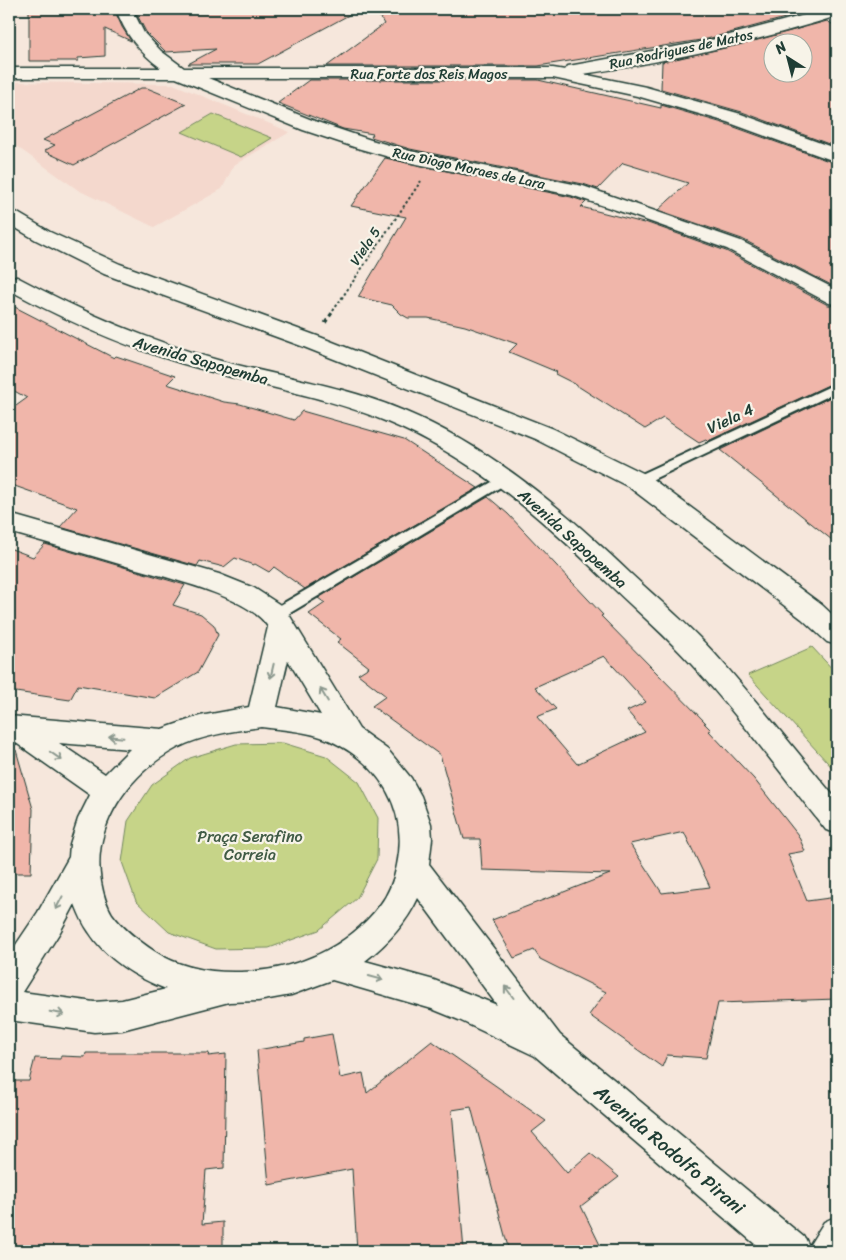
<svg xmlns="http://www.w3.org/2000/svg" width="846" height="1260" font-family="Sriracha,sans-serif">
<rect width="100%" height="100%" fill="#f6e7dc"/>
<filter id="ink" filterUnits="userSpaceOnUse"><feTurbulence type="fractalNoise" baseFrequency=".02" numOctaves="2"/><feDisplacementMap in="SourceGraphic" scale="10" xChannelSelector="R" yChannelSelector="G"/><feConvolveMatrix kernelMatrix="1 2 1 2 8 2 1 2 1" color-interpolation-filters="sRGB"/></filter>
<g filter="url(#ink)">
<path fill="#f4d8cd" d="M 9,82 L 173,84 L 290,132 L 234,165 L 222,189 L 154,227 L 78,190 L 13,144 L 9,138 Z"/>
<path fill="#c6d488" stroke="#72885e" d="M 213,114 L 272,138 L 241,157 L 182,132 Z
M 812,647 L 837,674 L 837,773 L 748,675 Z
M 283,743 L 326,756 L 359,782 L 378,818 L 377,859 L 357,898 L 319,930 L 269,948 L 216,949 L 169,932 L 136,901 L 122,862 L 128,821 L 152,785 L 190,758 L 236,744 Z"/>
<path fill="#f0b6aa" stroke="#1f3d34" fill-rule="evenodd" d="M 29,9 L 114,9 L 122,27 L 131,41 L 105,29 L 105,56 L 78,58 L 78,61 L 29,61 Z
M 134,9 L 360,9 L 258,64 L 188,64 L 216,49 L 166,52 L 146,32 Z
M 375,9 L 807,9 L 811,11 L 707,39 L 538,66 L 327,66 L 384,24 Z
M 827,21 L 837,27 L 837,147 L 742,112 L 661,89 L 662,62 L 743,44 ZM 774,42 L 804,42 L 804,72 L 774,72 Z
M 309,80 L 538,80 L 661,108 L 661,105 L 726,124 L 837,164 L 837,261 L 829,266 L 837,271 L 837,288 L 742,239 L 658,210 L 688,183 L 623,163 L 598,189 L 583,184 L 410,149 L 371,137 L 373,134 L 343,129 L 278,103 Z
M 141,88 L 147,88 L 186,104 L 74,165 L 44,151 L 55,145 L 43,140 Z
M 385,158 L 571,197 L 586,202 L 581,207 L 644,223 L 645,222 L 726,251 L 828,305 L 837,306 L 837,381 L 708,441 L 706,439 L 699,442 L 663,418 L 645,429 L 573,383 L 555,374 L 557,372 L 509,352 L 517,344 L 465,326 L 428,318 L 408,318 L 401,314 L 392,305 L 358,297 L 406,217 L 351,206 Z
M 9,304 L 114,358 L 116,356 L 175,376 L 167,384 L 224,402 L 240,404 L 294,420 L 302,411 L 404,440 L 478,488 L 305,589 L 274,567 L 269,572 L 255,564 L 253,565 L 235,558 L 224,567 L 200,561 L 197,566 L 60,527 L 77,508 L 9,484 L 9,411 L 27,398 L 9,388 Z
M 837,394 L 837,544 L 720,450 Z
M 488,497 L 508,514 L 603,615 L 601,616 L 706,723 L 704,723 L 711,730 L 709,731 L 754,779 L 798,835 L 805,851 L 788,854 L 807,901 L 837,897 L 837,999 L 718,1003 L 706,1058 L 667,1055 L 662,1067 L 589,1015 L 606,992 L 540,959 L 534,950 L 514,958 L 492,920 L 610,874 L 482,870 L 480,839 L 464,839 L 440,755 L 372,706 L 386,696 L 358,674 L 369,667 L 337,642 L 341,639 L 309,614 L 325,603 L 318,598 ZM 604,656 L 646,702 L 627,711 L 645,732 L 577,764 L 537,717 L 556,709 L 535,687 ZM 684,832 L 710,887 L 662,893 L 630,844 Z
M 45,544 L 185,585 L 173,605 L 201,614 L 214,625 L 218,635 L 198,672 L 155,698 L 78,685 L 70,700 L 9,691 L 9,548 L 33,557 Z
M 16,750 L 33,809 L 31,873 L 9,873 L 9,751 Z
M 332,1034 L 340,1078 L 363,1073 L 367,1093 L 432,1041 L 546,1121 L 532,1132 L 567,1173 L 590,1153 L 619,1177 L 581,1206 L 603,1251 L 509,1251 L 471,1107 L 452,1110 L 464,1251 L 357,1251 L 352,1169 L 269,1185 L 257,1050 L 304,1042 L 304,1039 Z
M 86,1053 L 209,1053 L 208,1056 L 226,1054 L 224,1168 L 206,1170 L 202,1224 L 223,1222 L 223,1251 L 15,1251 L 16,1246 L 9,1244 L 9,1081 L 29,1081 L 35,1058 L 60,1059 L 61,1056 L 85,1057 Z"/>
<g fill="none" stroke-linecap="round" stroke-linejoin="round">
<g stroke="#1f3d34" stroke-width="4">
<path id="service" d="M 837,383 L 837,392 L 643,484 L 633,484 L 631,481 L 633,478 Z
M 504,475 L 509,476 L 511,479 L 509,482 L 280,619 L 275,620 L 270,619 L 268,615 L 270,611 Z"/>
</g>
<g stroke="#1f3d34" stroke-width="3">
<path id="minor" d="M 116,9 L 132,9 L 144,33 L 161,51 L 184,68 L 553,68 L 565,70 L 568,66 L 574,65 L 707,41 L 827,9 L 837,9 L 837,16 C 754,42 669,61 583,74 L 646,87 L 741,114 L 837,149 L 837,162 L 727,122 L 637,96 L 553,78 L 208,78 L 317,122 L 371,140 L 410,151 L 583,186 L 741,241 L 837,290 L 837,304 L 829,303 L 727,249 L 637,217 L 571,195 L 407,162 L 357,148 L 303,130 L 176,78 L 9,78 L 9,68 L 161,68 C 139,52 125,34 116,9 Z
M 9,276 L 17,277 C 82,312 149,341 221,361 C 282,377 346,386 404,411 C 492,448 563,509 631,574 C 659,600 689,625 715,654 C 757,701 796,751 837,800 L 837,833 L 826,830 C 782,775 740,717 692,665 C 667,637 639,613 612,587 C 545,521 474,457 385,421 C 328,397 265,387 205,370 C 136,352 72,324 9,290 Z
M 9,514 L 219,574 L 254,588 L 285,608 L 359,729 L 388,750 L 411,778 L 421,796 L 431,824 L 432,839 L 429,864 L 560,1035 L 805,1238 L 809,1246 L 824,1222 L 837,1216 L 837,1251 L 763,1251 L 535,1056 L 459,1020 L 432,1009 L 332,980 L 291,995 L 258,1001 L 229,1002 L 122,1030 L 94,1032 L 9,1020 L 9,955 L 38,912 L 69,857 L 70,844 L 78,819 L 90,795 L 9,738 L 9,716 L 162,729 L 200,716 L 249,707 L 268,627 C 250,596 160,576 126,566 C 87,554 48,543 9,532 ZM 288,660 L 321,715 L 277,707 ZM 261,727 C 283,730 308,731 329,740 C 380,763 409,810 397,865 C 394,880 389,893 380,905 C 347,949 294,971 241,972 C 210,973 180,968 154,951 C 139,941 123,929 112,914 C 106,904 103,893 101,882 C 91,826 129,773 177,748 C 203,735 233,731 261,727 ZM 59,743 L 130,749 L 105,774 ZM 418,898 L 497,1005 L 434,980 L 365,961 C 388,943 406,924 418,898 ZM 75,904 C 79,914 83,924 89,932 C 106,959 137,978 166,989 L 122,1000 L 94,1002 L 22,992 L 60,932 Z"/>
</g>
<g stroke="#1f3d34" stroke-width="3">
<path id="secondary" d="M 9,210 L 16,212 L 50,232 L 120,264 L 320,337 L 553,429 L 647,475 L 822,605 L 837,619 L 837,645 L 827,642 L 802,619 L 629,487 L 535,439 L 304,347 L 104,274 L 36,240 L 9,224 Z"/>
</g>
<path stroke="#1f3d34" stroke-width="2" stroke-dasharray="2.5 2.5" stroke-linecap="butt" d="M 333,311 L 421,181"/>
<path stroke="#1f3d34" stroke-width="3" stroke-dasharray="4 4" stroke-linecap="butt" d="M 325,323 L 334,310"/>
<use href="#service" fill="#f7f3e8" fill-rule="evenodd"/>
<use href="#minor" fill="#f7f3e8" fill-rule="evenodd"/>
<use href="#secondary" fill="#f7f3e8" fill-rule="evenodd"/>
</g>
<defs><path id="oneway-shaft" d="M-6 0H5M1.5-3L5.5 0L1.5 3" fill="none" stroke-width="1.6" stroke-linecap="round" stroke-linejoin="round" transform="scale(1.25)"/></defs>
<g stroke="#8b988e">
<use href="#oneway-shaft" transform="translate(272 671) rotate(103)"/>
<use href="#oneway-shaft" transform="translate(324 695) rotate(-121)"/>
<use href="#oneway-shaft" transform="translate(116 737) rotate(-175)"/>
<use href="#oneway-shaft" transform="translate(56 756) rotate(35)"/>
<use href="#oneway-shaft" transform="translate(59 903) rotate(118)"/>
<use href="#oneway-shaft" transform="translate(376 978) rotate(15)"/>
<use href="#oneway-shaft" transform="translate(509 992) rotate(-127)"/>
<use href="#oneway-shaft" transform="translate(57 1013) rotate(10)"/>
</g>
</g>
<g text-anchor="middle" stroke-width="4.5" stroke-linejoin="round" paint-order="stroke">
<g font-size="14" fill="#1f3d34" stroke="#f7f3e8">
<text transform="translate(681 49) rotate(-12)" y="5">Rua Rodrigues de Matos</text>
<text x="429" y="79">Rua Forte dos Reis Magos</text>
<text transform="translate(469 168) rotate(12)" y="5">Rua Diogo Moraes de Lara</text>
<text transform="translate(365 246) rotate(-56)" y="5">Viela 5</text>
</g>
<g font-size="16" fill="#1f3d34" stroke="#f7f3e8">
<text transform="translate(201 360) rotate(16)" y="6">Avenida Sapopemba</text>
<text transform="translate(730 418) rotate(-25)" y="6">Viela 4</text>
<text transform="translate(573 538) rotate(42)" y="6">Avenida Sapopemba</text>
</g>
<g font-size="16" fill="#405b45" stroke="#f7f3e8">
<text x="250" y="842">Praça Serafino<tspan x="250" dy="18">Correia</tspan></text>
</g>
<g font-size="19" fill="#1f3d34" stroke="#f7f3e8">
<text transform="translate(670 1149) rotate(40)" y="7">Avenida Rodolfo Pirani</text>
</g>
</g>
<rect width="846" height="1260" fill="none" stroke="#f7f3e8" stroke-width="30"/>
<rect x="15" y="15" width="816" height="1230" fill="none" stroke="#1f3d34" stroke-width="2" filter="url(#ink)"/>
<g transform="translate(788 58) rotate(324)"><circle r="24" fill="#f7f3e8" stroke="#a1aaa0"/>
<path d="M0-4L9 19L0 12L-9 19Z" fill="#1f3d34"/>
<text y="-8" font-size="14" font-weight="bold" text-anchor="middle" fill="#1f3d34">N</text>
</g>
</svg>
